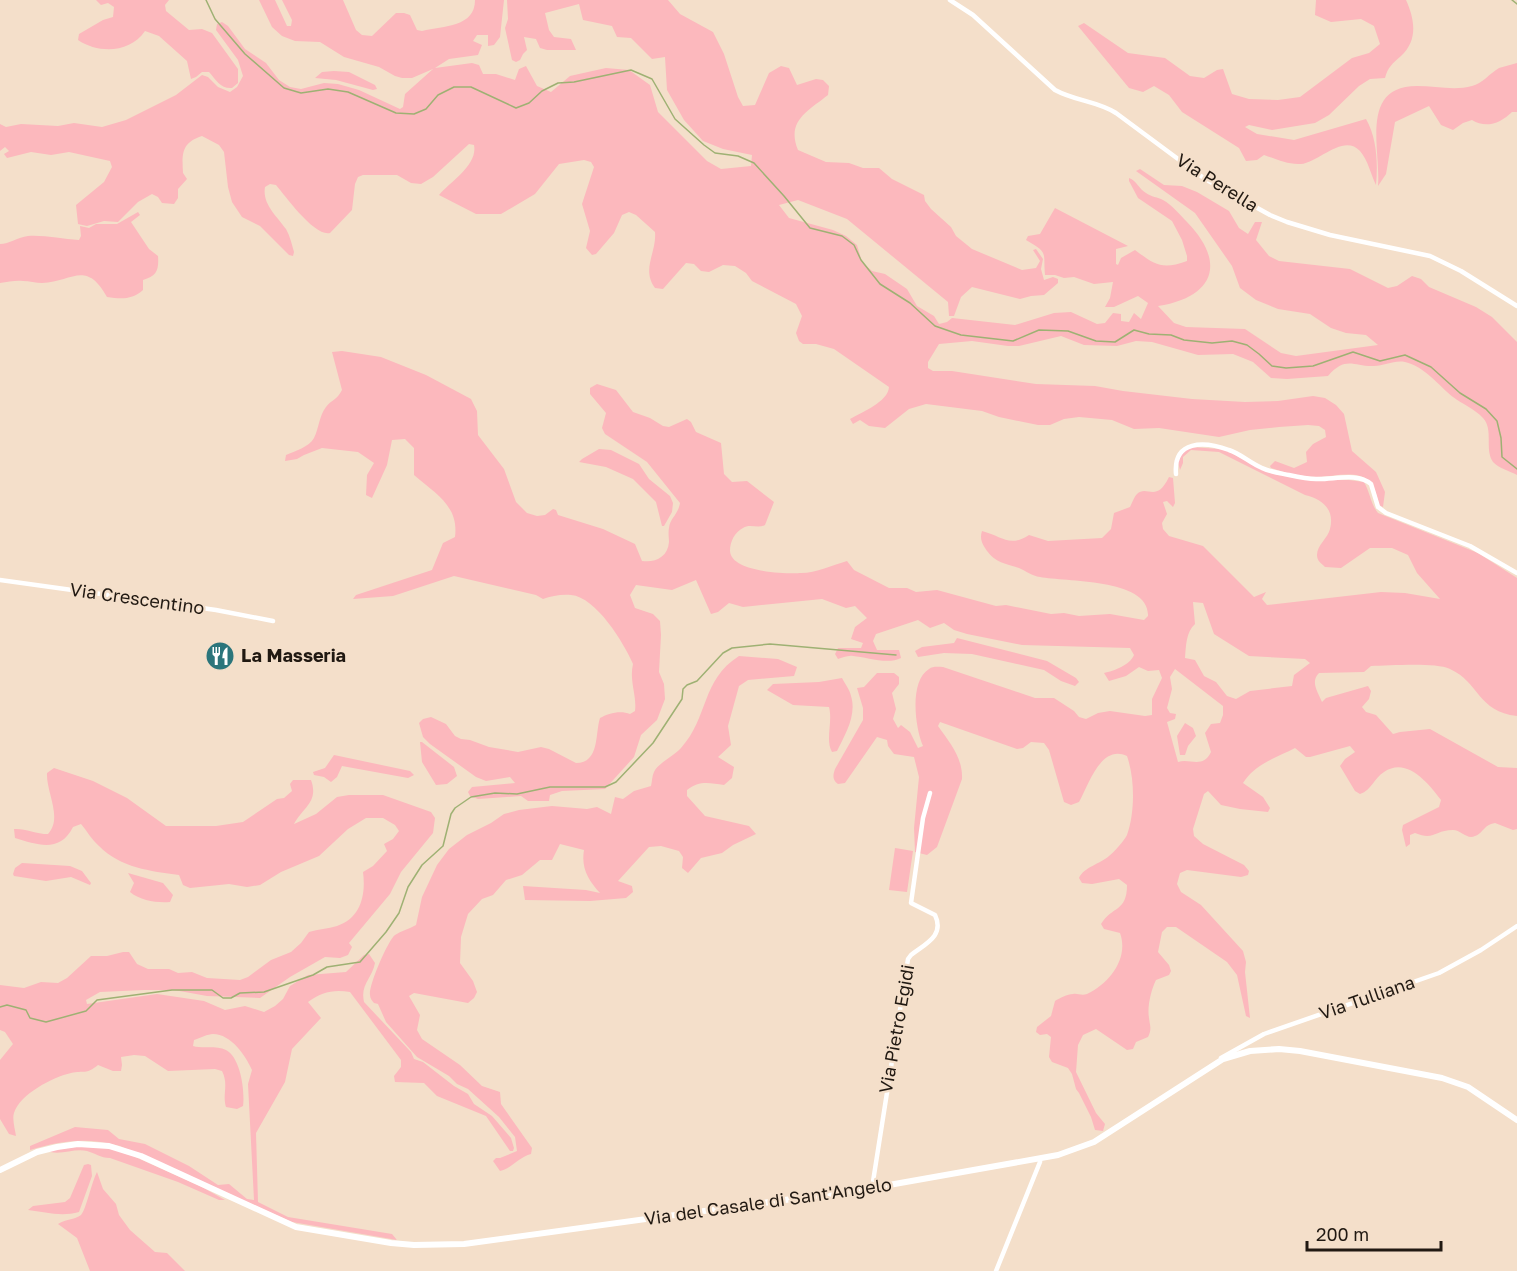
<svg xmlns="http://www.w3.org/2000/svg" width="1517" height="1271" font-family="'Golos Text',sans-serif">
<rect width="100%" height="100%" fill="#f4dfca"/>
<path fill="#fcb8bd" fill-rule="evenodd" d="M 96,0 L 169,0 L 165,5 L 166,11 L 189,30 L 202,29 L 212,33 L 238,69 L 238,83 L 232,88 C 221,89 216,80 209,72 L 202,72 L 196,77 L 191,79 L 187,61 L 159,36 L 145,31 C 130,53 99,54 78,40 L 79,34 L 103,20 L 113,17 L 114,7 L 108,3 L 101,5 Z
M 259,0 L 275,0 L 287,26 L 291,26 L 292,20 L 282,0 L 343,0 L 356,30 L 362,35 L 372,36 L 396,13 L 404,13 L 410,15 L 417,30 L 422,31 C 444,26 475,27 475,0 L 504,0 L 500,37 L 494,45 L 488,46 L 488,35 L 477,35 L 473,41 L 482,45 L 478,55 L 449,59 L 435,68 L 472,63 L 479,65 L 483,74 L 496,74 L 515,80 L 519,69 L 526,66 L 537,86 L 551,92 L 570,76 L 606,68 L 629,70 L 650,85 L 658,112 L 707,161 L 721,169 L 751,166 L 752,155 L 723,149 L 703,141 L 684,120 L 667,90 L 665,57 L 652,59 L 631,38 L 617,37 L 612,26 L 583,20 L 579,4 L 545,13 L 549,30 L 554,37 L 571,39 L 576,50 L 547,50 L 540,48 L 536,39 L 524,37 L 527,50 L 523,54 L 520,60 L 516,62 L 512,60 L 505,28 L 508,19 L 507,0 L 668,0 L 680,14 L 713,32 L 724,54 L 738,97 L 743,106 L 755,105 L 769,73 L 781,66 L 789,68 L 797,85 L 816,79 L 823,80 L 829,86 L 828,95 C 808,111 786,121 798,150 L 826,162 L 849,163 L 863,168 L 879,168 L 892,179 L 924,195 L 925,201 L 931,209 L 951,227 L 956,236 L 972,249 L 1022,270 L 1036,268 L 1040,261 L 1033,250 L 1036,249 L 1043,259 L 1041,269 L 1044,280 L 1053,277 L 1058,279 L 1058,283 L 1044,295 L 1031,296 L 1020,299 L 972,287 L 961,297 L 954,316 L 949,316 L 948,302 L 847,219 L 798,200 L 779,205 L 789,218 L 833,230 L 846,236 L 857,245 L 862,262 L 872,271 L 885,274 L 907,289 L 917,306 L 934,316 L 939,324 L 947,322 L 952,318 L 1015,325 L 1054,313 L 1071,312 L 1097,324 L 1105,323 L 1113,313 L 1121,314 L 1121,321 L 1129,322 L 1134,313 L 1141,319 L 1148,303 L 1138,296 L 1114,307 L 1105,307 L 1110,298 L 1113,282 L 1094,284 L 1074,277 L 1064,278 L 1055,275 L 1045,275 C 1043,252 1049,253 1026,240 L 1028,236 L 1040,234 L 1055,208 L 1128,246 L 1116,249 L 1116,264 L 1118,265 L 1121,258 L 1135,250 C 1155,265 1162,270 1187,261 L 1187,256 L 1182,240 L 1172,221 L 1138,198 L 1129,181 L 1129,178 C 1137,181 1139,189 1146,193 C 1151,197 1158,197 1163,200 C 1172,205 1180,215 1187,222 C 1227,263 1214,297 1158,306 L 1174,323 L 1186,327 L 1245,329 L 1281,353 L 1296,356 L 1378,345 L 1366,335 L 1346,333 L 1331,328 L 1310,314 L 1278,309 L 1256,300 L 1240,288 L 1232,266 L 1195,213 L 1136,171 L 1140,169 L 1164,185 L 1182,186 L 1197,192 L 1229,211 L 1239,228 L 1248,234 L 1255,222 L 1262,222 L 1256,240 L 1269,256 L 1279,261 L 1350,269 L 1388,288 L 1397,286 L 1412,276 L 1421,279 L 1429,287 L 1476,307 L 1492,317 L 1517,342 L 1517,475 C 1510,471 1498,468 1493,462 C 1484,449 1494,430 1483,418 C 1475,409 1462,404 1453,397 C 1438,385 1424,366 1405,362 C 1394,360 1384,366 1374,366 C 1354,367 1346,355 1328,376 L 1287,379 L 1271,378 L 1253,362 L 1233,354 L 1198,355 L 1152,342 L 1136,341 L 1117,346 L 1084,345 L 1061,336 L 1019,346 L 1008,346 L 972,341 L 939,344 L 928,362 L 928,368 L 933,371 L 952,371 L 1036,384 L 1095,386 L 1123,391 L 1192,399 L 1245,402 L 1278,401 L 1313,396 L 1325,398 L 1336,405 L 1344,414 L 1352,451 L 1376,472 L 1385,492 L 1383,507 L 1379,505 C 1377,497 1375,485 1368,480 C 1355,470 1333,477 1317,477 C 1301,477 1286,473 1271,468 L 1270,466 L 1275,461 L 1294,468 L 1307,462 L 1306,452 L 1313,444 L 1326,437 L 1325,430 L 1319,426 L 1308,425 L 1279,427 L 1250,430 L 1219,437 L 1159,428 L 1134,429 L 1112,420 L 1079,417 L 1064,419 L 1050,425 L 1038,425 L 999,417 L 982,411 L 926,404 L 909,409 L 885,428 L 869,426 L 860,420 L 853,424 L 850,419 C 862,412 888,402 889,387 L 834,349 L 816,344 L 803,344 L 799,341 L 796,333 L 802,316 L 796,304 L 752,281 L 746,273 L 735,266 L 723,265 L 709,272 L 701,271 L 694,264 L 686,263 L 663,289 L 655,288 C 641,269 657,252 655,232 L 636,215 L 629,212 L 622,215 L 614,233 L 596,254 L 592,255 L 586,248 L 590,231 L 582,204 L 594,167 L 591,162 L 584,160 L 559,164 L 535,194 L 501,214 L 476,214 L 439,195 C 451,181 478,165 474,145 L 469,144 L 433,177 L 421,184 L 411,183 L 397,175 L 363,175 L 358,177 L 355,184 L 352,210 L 330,233 C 315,237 286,197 276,185 L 270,184 L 265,187 C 262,204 277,216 286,229 C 290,236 292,245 294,252 L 293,256 L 289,255 L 260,226 L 242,217 L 232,202 L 228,187 L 224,152 L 219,145 L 202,136 C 181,143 182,154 183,173 L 187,179 L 178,189 L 178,198 L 174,204 L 162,203 L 158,197 L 152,194 L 138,202 L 118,222 L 104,221 L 87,226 L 78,224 L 76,205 L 104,182 L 112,167 L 110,161 L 69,152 L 51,155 L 31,152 L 7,158 L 4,154 L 9,151 L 5,147 L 0,151 L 0,124 L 6,127 L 21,124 L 58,126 L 74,123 L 102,127 L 126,120 L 176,95 L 202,75 L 208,77 L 218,87 L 230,92 L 237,87 L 243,76 L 238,60 L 216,30 L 217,24 L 222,22 L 228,26 L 245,49 L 266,63 L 279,80 L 290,87 L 301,89 L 324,83 L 338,84 L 359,90 L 400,109 L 403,107 L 405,94 L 433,69 L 412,78 L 402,78 L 395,76 L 379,67 L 344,57 L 320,42 L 295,41 L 282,36 L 272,27 Z
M 1316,0 L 1406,0 C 1415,20 1418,40 1401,56 C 1392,64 1388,67 1385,78 L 1370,79 L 1359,86 L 1329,115 L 1315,123 L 1272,130 L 1249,125 L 1245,127 L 1257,134 L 1294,140 L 1366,119 C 1377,138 1378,164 1376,185 C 1371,175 1368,160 1360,151 C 1344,133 1319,162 1301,164 C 1288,165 1276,159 1264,155 L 1257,160 L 1246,161 L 1239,148 L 1182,112 L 1169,95 L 1154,86 L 1143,92 L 1129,88 L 1078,26 L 1084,23 L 1128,53 L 1165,58 L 1190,76 L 1204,78 L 1217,70 L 1223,69 L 1232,94 L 1249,99 L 1278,100 L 1300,97 L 1352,58 L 1369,53 L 1380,44 L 1374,26 L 1361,19 L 1331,22 L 1315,15 Z
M 1517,63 L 1517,112 L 1512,112 C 1501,123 1486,129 1472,120 L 1463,123 L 1453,130 L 1441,125 L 1429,106 L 1395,122 L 1386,174 L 1378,186 C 1381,150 1359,86 1417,86 C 1435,86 1455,91 1472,86 C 1482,84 1490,73 1499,68 C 1505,66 1511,65 1517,63 Z
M 334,71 L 349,72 L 375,85 L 377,89 L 373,90 L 336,80 L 315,78 L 322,72 Z
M 138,212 L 140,215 L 131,222 L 149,249 L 158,256 C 159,270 157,276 143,280 L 143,290 C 132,300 121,299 107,297 C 86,259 72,282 42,283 C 36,283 29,281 23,281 C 16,280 8,282 0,283 L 0,244 C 9,244 18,237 28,236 C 45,235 62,239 79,240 L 81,236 L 80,226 L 89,228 L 96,224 L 117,224 Z
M 342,351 L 381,357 L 426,375 L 471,399 L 477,411 L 478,435 L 504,469 L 516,502 L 527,513 L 537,516 L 545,515 L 553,509 L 556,510 L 558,515 L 603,529 L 635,544 L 642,561 C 655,563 668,557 669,542 C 669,538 668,533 669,528 C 670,518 678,515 680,503 L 647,462 L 605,434 L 602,428 L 606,413 L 590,394 L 590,388 L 597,384 L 616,390 L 633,412 L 650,418 L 663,426 L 669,427 L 687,419 L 691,422 L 696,432 L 721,443 L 724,474 L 732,482 L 747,481 L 774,502 L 765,525 C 757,529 750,523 743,528 C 735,532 730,541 730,551 C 731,572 785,574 801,573 C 816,573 833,565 847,561 L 854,570 L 889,588 L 907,588 L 916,592 L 937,590 L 996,606 L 1006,605 L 1051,614 L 1064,613 L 1079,616 L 1110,614 L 1144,620 L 1148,616 C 1150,578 1065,582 1040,577 C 1032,576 1026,571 1019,568 C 1003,563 994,562 985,548 C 981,542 980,537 982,531 C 1002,536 1009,548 1029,535 L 1048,541 L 1102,538 L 1111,529 L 1114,513 L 1130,507 C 1132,503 1134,497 1137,494 C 1147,484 1156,504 1169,477 L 1173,478 L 1175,503 L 1173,507 L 1167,501 L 1163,502 L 1167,514 L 1162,523 L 1163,529 L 1169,536 L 1203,546 L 1254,597 L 1266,592 L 1262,599 L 1267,605 L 1381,592 L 1405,593 L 1440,599 L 1417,573 L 1408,555 L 1392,548 L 1370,548 L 1341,568 L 1325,567 C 1321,563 1317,561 1317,555 C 1317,545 1328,538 1330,529 C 1335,509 1322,499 1305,495 L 1219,452 L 1191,450 L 1183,457 L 1183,463 L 1180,470 L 1178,462 L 1182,452 L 1191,447 L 1219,449 L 1228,451 L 1257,467 L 1318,480 L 1349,480 L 1364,482 C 1370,492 1371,505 1378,513 L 1478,553 L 1517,578 L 1517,716 C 1478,712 1479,682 1450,669 C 1434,662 1389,666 1371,666 L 1364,672 L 1319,673 C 1310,682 1318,692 1322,702 L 1326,698 L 1368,686 L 1371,691 L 1369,699 L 1362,707 L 1366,712 L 1376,715 L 1393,734 L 1400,732 L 1430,729 L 1498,767 L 1517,768 L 1517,829 L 1513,830 L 1495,823 C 1483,825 1484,833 1475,836 C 1467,840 1461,830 1453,830 C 1435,830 1434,841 1415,833 L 1410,835 L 1410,844 L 1406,847 L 1402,830 L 1403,825 L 1439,807 L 1441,800 C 1429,784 1407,756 1384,772 C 1374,778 1372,790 1360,794 L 1355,791 L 1340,766 L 1345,759 L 1355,752 L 1350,746 L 1310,757 L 1306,757 L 1295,748 C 1276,758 1256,763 1243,783 L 1263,797 L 1270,808 L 1268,812 L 1240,809 L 1221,805 L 1208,791 L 1204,794 L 1193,829 L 1194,836 L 1203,844 L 1244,865 L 1249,871 L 1248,875 L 1241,877 L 1187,870 L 1180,873 L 1177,884 L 1181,892 L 1201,905 L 1243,951 L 1246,962 L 1245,972 L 1250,1018 L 1246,1016 L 1237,975 L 1227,962 L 1176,927 L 1167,927 L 1162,932 L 1158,952 L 1169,965 L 1171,971 L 1169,975 L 1156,980 C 1151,990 1147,1007 1149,1018 C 1150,1026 1152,1029 1148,1037 L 1136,1042 L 1133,1049 L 1127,1050 L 1096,1029 L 1083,1035 L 1078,1045 L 1076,1072 L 1096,1113 L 1105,1124 L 1103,1131 L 1095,1130 L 1091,1117 L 1079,1093 L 1076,1089 L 1072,1074 L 1068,1068 L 1052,1062 L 1049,1057 L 1051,1037 L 1047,1034 L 1040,1035 L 1036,1032 L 1037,1027 L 1051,1016 L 1055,1001 C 1060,998 1067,994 1073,994 C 1078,993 1081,996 1087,994 C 1110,983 1129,958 1120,933 L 1104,929 L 1101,924 C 1112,906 1127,912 1127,885 L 1119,879 L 1092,884 L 1082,883 L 1079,878 C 1084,867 1100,864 1109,856 C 1114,852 1124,841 1127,835 C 1135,812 1135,779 1127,756 C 1101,744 1089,784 1079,802 L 1071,805 L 1064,802 L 1049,750 L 1044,743 L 1031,742 L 1023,748 L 1017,749 L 940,722 L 938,726 C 950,743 963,758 962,779 L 937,847 L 927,855 L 915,852 L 914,828 L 919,777 L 914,757 L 894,754 L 888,746 L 887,740 L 877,737 L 845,783 L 838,784 C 832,780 833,775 835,769 L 863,720 L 863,708 L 857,688 L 864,687 L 877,673 L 894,673 L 899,677 L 899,684 L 892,693 L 896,709 L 893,719 L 898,728 L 901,725 L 910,732 L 918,748 L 923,746 C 915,728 909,681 929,669 C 933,666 938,667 943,667 L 1035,698 L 1054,698 L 1074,711 L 1079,717 L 1086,719 L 1098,713 L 1110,711 L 1145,716 L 1152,715 L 1152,699 L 1162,678 L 1159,670 L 1148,671 L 1139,667 L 1126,676 L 1109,681 L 1104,673 C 1114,671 1130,665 1134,655 L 1130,648 L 1022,645 L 967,634 L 954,630 L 944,623 L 930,628 L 918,620 L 876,634 L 873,641 L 877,650 L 899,650 L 901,658 C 888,665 866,657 853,656 C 848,655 842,658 838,659 L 835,654 L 838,648 L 861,648 L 863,643 L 851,639 L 855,627 L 867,618 L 855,606 L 846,608 L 822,599 L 743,607 L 729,603 L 718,612 L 711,614 L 696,580 L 672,590 L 636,585 L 630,595 L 635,608 L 653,614 L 660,621 L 661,635 L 659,672 L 664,684 L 665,699 L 657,720 L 641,735 L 634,757 L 605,789 L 562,791 L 550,795 L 549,801 L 528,801 L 521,796 L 478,799 L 470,796 L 468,792 L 472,787 L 515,783 L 510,777 L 486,781 L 476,777 L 430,744 L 423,737 L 419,723 L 423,719 L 431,717 L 446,724 L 455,736 L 461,739 L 470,740 L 489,747 L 518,752 L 541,747 L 549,749 L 576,763 C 600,763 595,733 600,718 C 608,713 621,710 630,714 L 635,711 C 637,695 629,681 633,664 C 624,643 596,597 571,595 C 562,594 551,596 543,599 L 536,595 L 454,576 L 393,596 L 353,599 L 356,595 L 432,570 L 443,543 L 455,537 C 459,506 436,494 414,475 L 414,448 L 405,439 L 392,440 L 387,465 L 372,498 L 366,495 L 367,475 L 374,463 L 358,452 L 322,448 L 304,455 L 297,459 L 285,461 L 286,455 C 295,451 309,447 314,438 C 319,428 319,416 326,407 C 331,400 337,400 342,390 L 332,352 ZM 1193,602 L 1203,603 L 1214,634 L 1241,651 L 1249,656 L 1305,659 L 1310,663 L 1294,675 L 1292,686 L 1250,691 L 1236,699 L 1227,696 L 1216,682 L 1204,676 L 1195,660 L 1185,658 C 1186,646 1186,632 1195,624 ZM 1175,669 L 1223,706 L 1223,715 L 1220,723 L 1211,724 L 1205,733 L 1211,752 C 1203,769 1190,758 1178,762 L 1167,722 L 1175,719 L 1176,714 L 1170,713 L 1167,708 L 1172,689 L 1170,677 Z
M 599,449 L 611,450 L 639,464 L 649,479 L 670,496 L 673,503 L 672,512 L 664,526 L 662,526 L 656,502 L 633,479 L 606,467 L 579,462 L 582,459 Z
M 957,638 L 1047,661 L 1076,678 L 1079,682 L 1075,686 L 1061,681 L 1044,670 L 972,654 L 944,653 L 918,657 L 915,651 L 922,647 L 954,643 Z
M 739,656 L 778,659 L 797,667 L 794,676 L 748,680 L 739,686 L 728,726 L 731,745 L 718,757 L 734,767 L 732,778 L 724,785 C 710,783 699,780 687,790 L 687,796 L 705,816 L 749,826 L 756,834 L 733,845 L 722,853 L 701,858 L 688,873 L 682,868 L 683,857 L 679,851 L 661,846 L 649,847 L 618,881 L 632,886 L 633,892 L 626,898 L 590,901 L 525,900 L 523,886 L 586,890 L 600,893 C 588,880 581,868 584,850 L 560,844 L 552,860 L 540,860 L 522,875 L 506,880 L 493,895 L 482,899 L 468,914 L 461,937 L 460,963 L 473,981 L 477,992 L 474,998 L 468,1003 L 414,993 L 409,996 L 420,1015 L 417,1030 L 422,1039 L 460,1065 L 482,1086 L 500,1092 L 501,1104 L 532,1148 L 531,1154 C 519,1157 511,1169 500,1171 L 493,1161 L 496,1158 L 500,1158 L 517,1151 L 515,1137 L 499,1117 L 468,1089 L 457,1084 L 449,1076 L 417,1057 L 386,1022 L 378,1004 L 374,1003 C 372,1001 370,998 370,995 C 368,987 388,940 395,935 C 401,931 409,929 416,925 L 422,897 L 437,865 L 449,849 L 467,835 L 491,823 L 504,814 L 519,810 L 552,806 L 587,809 L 597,807 L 611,814 L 615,797 L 623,799 L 634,791 L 651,786 C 652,782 652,776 654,772 C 658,763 674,756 681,748 C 709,717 701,680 739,656 Z
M 842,678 C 845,684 850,690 851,696 C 857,715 845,735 837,751 L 832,752 C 825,740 833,722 829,707 L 793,705 L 767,690 L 773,684 L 819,682 Z
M 1185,723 L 1193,728 L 1196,736 L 1188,746 L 1185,755 L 1180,755 L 1177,736 Z
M 420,742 L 422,742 L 454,767 L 457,776 L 447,784 L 436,785 L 422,762 Z
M 334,755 L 410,771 L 414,775 L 408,778 L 342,766 L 337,777 L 331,782 L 324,777 L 314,775 L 313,772 L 325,768 Z
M 54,768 L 93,781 L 127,798 L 166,826 L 216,826 L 243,822 L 277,799 L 284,798 L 292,791 L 290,784 L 293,780 L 311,780 C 319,802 303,807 294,824 L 316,814 L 337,797 L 349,795 L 383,795 L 431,812 L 435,818 L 433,833 L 401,872 L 390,894 L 349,943 L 352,947 L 348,955 L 340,958 L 325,957 L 290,977 L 260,998 L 207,996 L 174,990 L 144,990 L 100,992 L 86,1000 L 87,1004 L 157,994 L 204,1001 L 225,1010 L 245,1006 L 264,1012 L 275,1006 L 283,999 L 290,986 L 308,975 L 346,972 L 364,955 L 369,954 L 375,963 C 372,979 360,984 364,1002 L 411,1052 L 414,1059 L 423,1062 L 454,1086 L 468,1094 L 474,1104 L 492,1116 L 511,1138 L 514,1148 L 513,1151 L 510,1151 L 486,1116 L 437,1096 L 424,1083 L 395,1082 L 394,1076 L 401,1067 L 401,1060 L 350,992 C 334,989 321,992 308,1002 L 321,1018 L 292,1049 L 285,1082 L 256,1133 L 258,1202 L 288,1217 L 392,1234 L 397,1240 L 292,1222 L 120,1146 C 87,1137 62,1140 30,1150 L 30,1146 L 75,1127 L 108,1130 L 119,1139 L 145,1144 L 189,1166 L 218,1185 L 229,1184 L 247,1199 L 254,1200 L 248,1084 L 252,1070 C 246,1056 231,1034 213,1034 C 208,1034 200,1038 194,1040 L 193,1046 C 203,1049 216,1045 226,1050 C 241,1058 245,1092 243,1106 L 237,1109 L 226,1107 C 222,1094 229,1085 222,1071 L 215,1069 L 168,1071 L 145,1056 L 134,1055 L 121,1057 L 122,1065 L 121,1071 L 113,1071 L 98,1065 C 86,1075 84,1070 71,1073 C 53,1077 20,1094 14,1113 C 12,1119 15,1129 16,1136 L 9,1134 L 0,1119 L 0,1060 L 13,1044 L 5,1032 L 0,1030 L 0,985 L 24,988 L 41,982 L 58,983 L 67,978 L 91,956 L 107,956 L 123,952 L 129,952 L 137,964 L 148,969 L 169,969 L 178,973 L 192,972 L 207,978 L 240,980 L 248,977 L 271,960 L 291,952 L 301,943 L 309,932 C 318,929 328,929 337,926 C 361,918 366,895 363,872 L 373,866 L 387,851 L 384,844 L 393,839 L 399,831 L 395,825 L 383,818 L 366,818 L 348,829 L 319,856 L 281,872 L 260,885 L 247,887 L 229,884 L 190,888 L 183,885 L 179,875 C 150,871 121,868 99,846 C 92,840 87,831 81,824 L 73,827 C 60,853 38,845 15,838 L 14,829 C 24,828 36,834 48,834 C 63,818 46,792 47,773 Z
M 895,848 L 913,851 L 907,892 L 889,890 Z
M 22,863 L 70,866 L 82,871 L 91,883 L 90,885 L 71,877 L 46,881 L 14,876 L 13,874 L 15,868 Z
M 128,873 L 163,883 L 173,895 L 170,902 C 157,903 141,901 130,892 L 134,883 Z
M 74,1147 L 102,1147 L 122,1151 L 202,1187 L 225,1200 L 219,1200 L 178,1182 L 110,1158 C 100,1158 95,1153 87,1151 C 74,1148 60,1156 47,1151 Z
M 88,1164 L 91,1165 L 92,1176 L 79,1212 C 61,1217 45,1212 28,1210 L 33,1206 L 65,1202 L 70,1198 L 84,1165 Z
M 97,1172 L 103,1189 L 116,1204 L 119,1215 L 130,1230 L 155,1252 L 167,1253 L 185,1271 L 90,1271 L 77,1238 L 58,1224 C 65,1219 75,1220 81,1215 C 86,1210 92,1181 97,1172 Z"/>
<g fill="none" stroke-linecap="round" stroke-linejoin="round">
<path stroke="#9eb173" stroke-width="1.5" d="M 206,0 L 215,19 L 245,54 L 284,88 L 301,93 L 328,89 L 348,92 L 396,113 L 414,114 L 426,109 L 438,95 L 454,87 L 471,87 L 516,108 L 529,103 L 542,91 L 558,83 L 574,82 L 631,70 L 652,79 L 675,119 L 704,145 L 715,153 L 738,156 L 754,163 L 784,196 L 810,228 L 842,236 L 854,245 L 861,260 L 880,284 L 910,303 L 935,326 L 961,335 L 1013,341 L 1039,330 L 1068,331 L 1096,341 L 1115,342 L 1134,330 L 1149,334 L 1171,335 L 1184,340 L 1212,343 L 1232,341 L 1247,345 L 1259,354 L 1272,366 L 1286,368 L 1313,366 L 1353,352 L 1380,361 L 1405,355 L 1431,367 L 1460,393 L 1486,409 L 1497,421 L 1501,438 L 1502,457 L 1517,469
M 1512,0 L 1517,4
M 0,1007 L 7,1005 L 26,1010 L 30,1018 L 46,1022 L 86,1011 L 97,1000 L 172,990 L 212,990 L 223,998 L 231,998 L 240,993 L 264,992 L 313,975 L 327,967 L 360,962 L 386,932 L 399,913 L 408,887 L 422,865 L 443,846 L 451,814 L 455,808 L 471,797 L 495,793 L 517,794 L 550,787 L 605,787 L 616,782 L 653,743 L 682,699 L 683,689 L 687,685 L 697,681 L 723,653 L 732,648 L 770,644 L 896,655"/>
<path stroke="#fff" stroke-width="4.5" d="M 950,0 L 973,15 L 1055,90 C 1075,101 1097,101 1116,113 L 1205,179 L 1270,215 L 1287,222 L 1330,235 L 1430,256 L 1461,271 L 1517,306
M 1176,474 C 1173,440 1204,441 1229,450 C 1241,454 1250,463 1262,468 C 1270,472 1279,473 1289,475 C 1298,477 1307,479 1316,479 C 1333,480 1357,472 1371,484 L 1378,507 L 1386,513 L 1470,546 L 1517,573
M 0,580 L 216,610 L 273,621
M 1221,1058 L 1264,1034 L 1439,973 L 1481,950 L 1517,926
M 872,1188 L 908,959 L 911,955 C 925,944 945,936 935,915 L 911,903 L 923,818 L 930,793
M 996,1271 L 1040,1162 L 1040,1159"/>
<path stroke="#fff" stroke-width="6" d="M 0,1170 L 37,1152 L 57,1147 L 78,1144 L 109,1146 L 141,1156 L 296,1227 L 391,1243 L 414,1245 L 464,1244 L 872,1188 L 1058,1155 L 1094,1142 L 1223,1059 L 1250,1051 L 1279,1049 L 1300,1051 L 1442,1078 L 1468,1087 L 1517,1120"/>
</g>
<defs>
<g id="restaurant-disc" transform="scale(1.5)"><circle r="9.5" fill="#2b757b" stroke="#f4dfca"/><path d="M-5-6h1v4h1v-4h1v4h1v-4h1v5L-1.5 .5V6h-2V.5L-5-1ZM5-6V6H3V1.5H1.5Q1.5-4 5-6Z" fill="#fff"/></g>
</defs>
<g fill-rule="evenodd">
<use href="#restaurant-disc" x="220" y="656"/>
</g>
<g text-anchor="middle" stroke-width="4.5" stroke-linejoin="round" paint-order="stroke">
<g font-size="18" fill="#211912" stroke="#f4dfca">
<text transform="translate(1217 183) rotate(32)" y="6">Via Perella</text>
<text transform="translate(137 599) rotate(8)" y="6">Via Crescentino</text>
<text transform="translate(1367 998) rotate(-19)" y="6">Via Tulliana</text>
<text transform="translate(897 1029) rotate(-80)" y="6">Via Pietro Egidi</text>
<text transform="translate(768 1202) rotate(-8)" y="6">Via del Casale di Sant'Angelo</text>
</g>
<g font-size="18" font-weight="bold" fill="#211912" stroke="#f4dfca" text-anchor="start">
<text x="241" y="662">La Masseria</text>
</g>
</g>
<path d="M1307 1241v9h134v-9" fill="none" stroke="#211912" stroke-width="3"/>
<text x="1316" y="1241" font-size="18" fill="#211912" stroke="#f4dfca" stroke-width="4.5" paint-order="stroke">200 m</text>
</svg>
